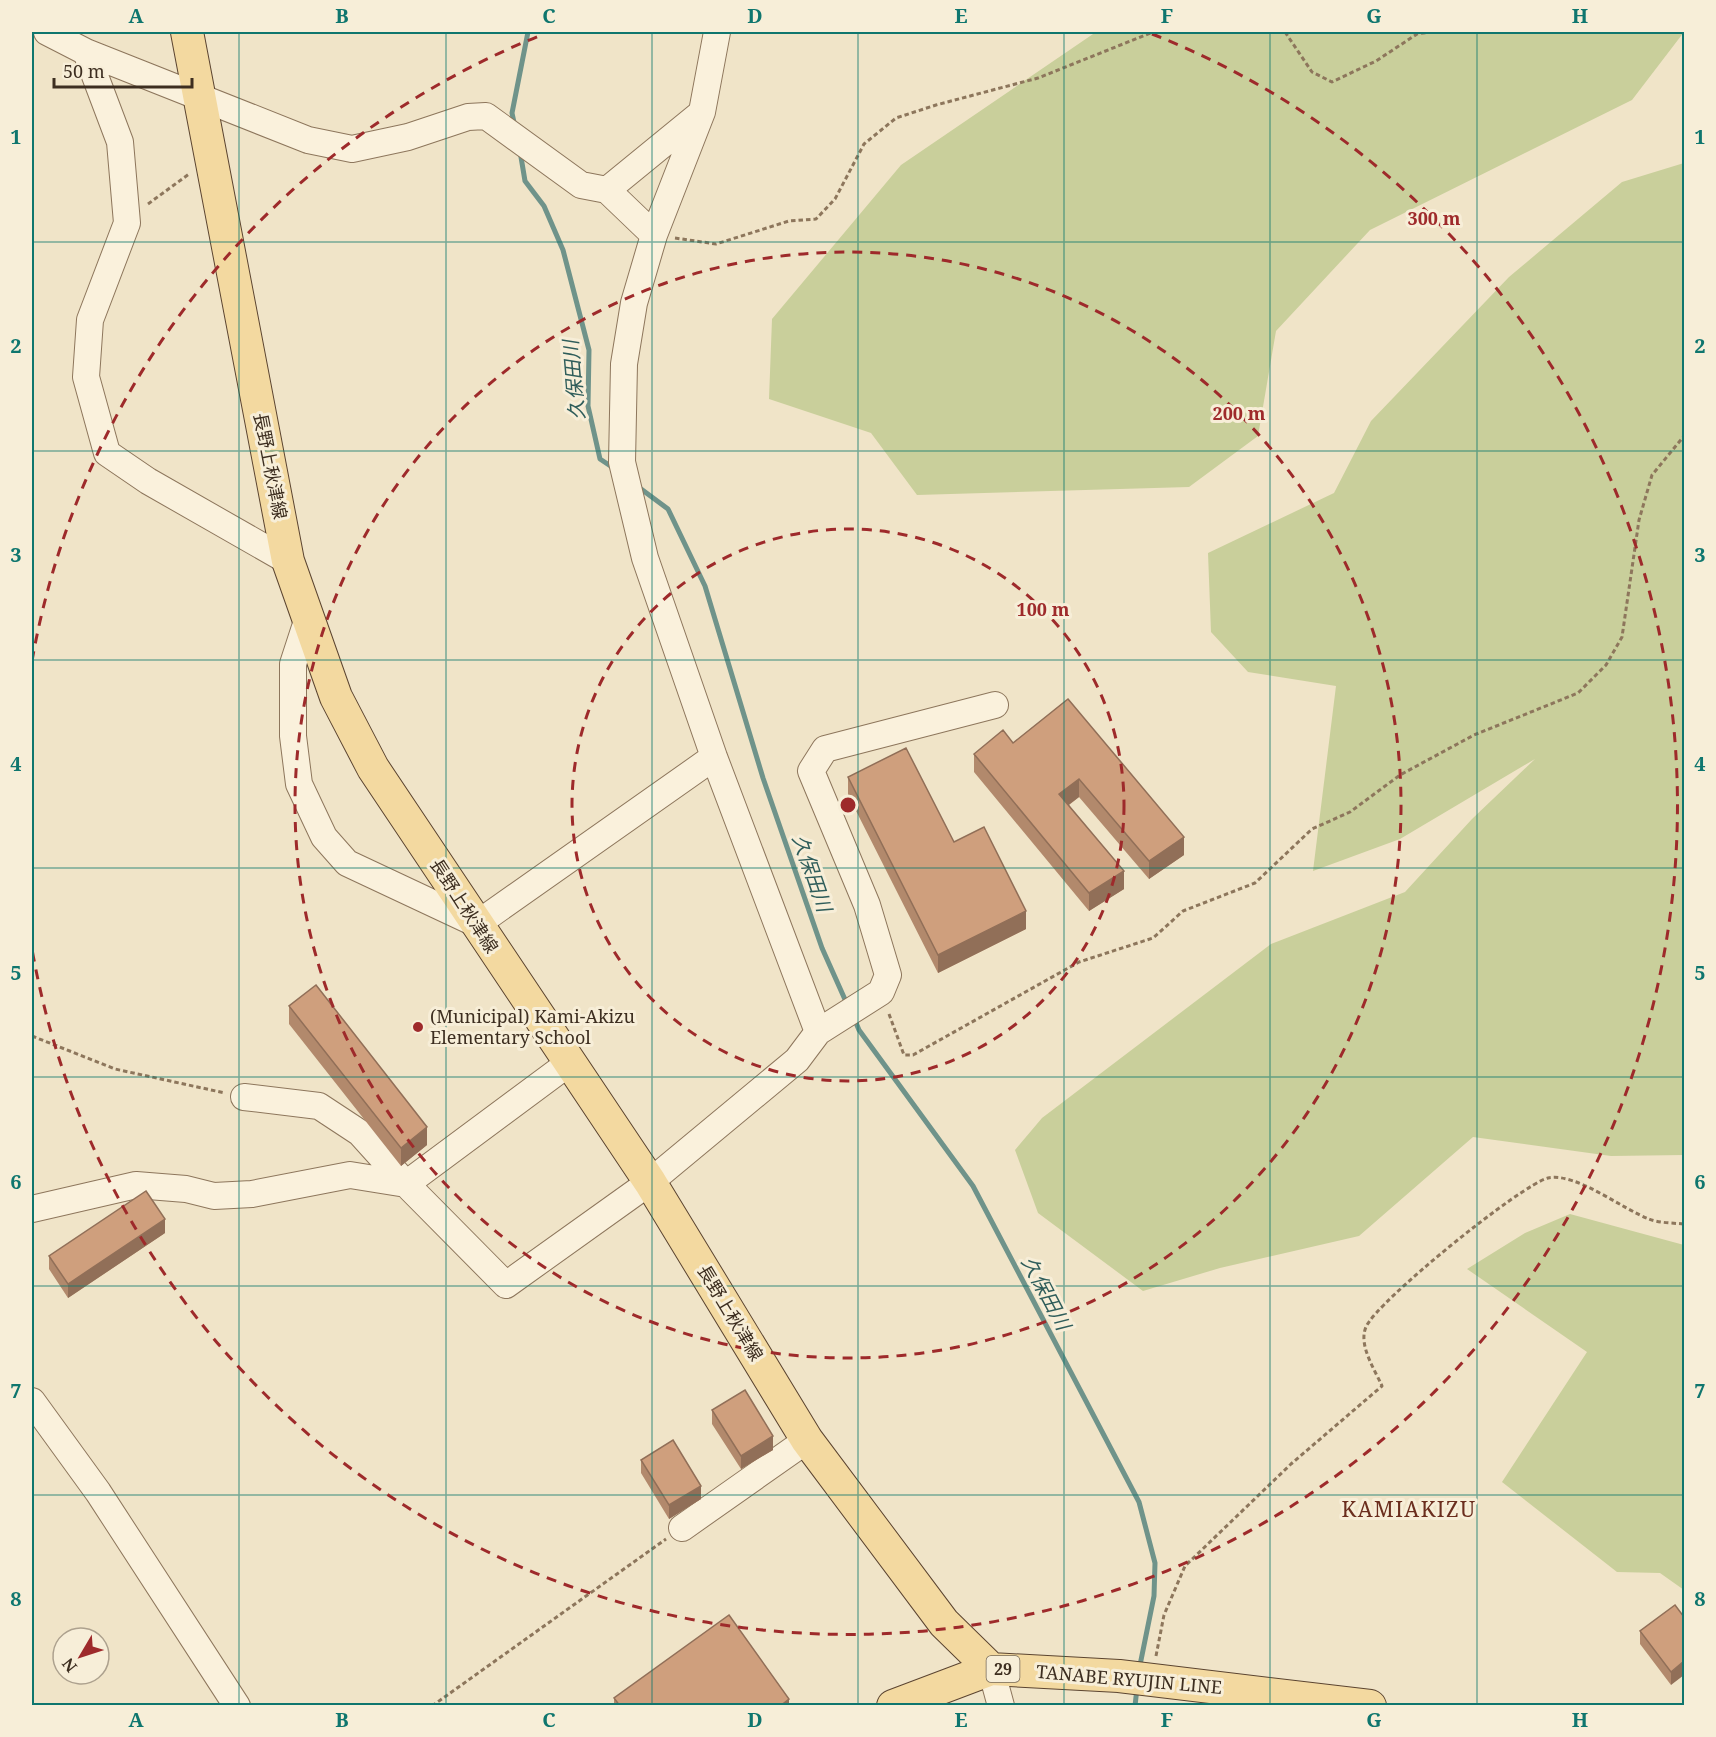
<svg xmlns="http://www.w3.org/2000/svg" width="1716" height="1737" font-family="'Noto Serif','Noto Sans JP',serif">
<rect width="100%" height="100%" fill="#f0e4c8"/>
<path fill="#c9cf9b" d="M 1096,32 L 1684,32 L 1632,100 L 1370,230 L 1276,331 L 1258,436 L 1189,487 L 917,495 L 871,433 L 769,399 L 772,319 L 901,165 Z
M 1684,163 L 1684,1155 L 1611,1156 L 1473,1137 L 1359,1236 L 1220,1268 L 1143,1291 L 1038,1213 L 1015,1150 L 1042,1118 L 1271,944 L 1405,892 L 1472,819 L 1535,759 L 1400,839 L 1313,871 L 1336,686 L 1248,672 L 1211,632 L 1208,553 L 1334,493 L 1371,421 L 1509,277 L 1622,182 Z
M 1570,1214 L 1684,1245 L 1684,1590 L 1660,1573 L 1617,1572 L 1502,1482 L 1587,1352 L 1467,1269 L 1525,1233 Z"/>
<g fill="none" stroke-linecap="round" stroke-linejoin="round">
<path stroke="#6f938a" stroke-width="5" d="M 515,127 L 512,113 L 528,32
M 520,151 L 525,181 L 544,206 L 563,250 L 589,350 L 588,406 L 600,459 L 615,469
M 637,486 L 668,509 L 705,586 L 763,778 L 822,948 L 847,1004
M 854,1018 L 859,1030 L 973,1186 L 1139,1502 L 1155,1563 L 1154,1596 L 1139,1670
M 1135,1706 L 1137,1688"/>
<g stroke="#8d765c" stroke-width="28">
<path id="minor" d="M 47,32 L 86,52 L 120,142 L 127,223 L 90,320 L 86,377 L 107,453 L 148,481 L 288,561
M 717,32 L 702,112 L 654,235 L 634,303 L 624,364 L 622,462 L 645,558 L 714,757 L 818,1032
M 86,52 L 308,140 L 352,149 L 408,137 L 468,117 L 486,116 L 581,185 L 607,190 L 654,235
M 607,190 L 700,114
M 307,621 L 293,664 L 293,736 L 299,784 L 324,837 L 347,863 L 477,924 L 714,757
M 244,1097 L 319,1106 L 360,1133 L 406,1184 L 506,1285 L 650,1182 L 797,1060 L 818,1032 L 881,992 L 888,975 L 867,905 L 811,771 L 825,749 L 995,705
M 32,1209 L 136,1185 L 186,1189 L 214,1196 L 252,1194 L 350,1175 L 406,1184 L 569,1063
M 32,1401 L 98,1492 L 237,1706
M 682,1528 L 807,1440
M 991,1669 L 1001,1706"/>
</g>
<g stroke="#5b4430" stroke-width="34">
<path id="major" d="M 187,32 L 288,561 L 336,697 L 373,768 L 650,1182 L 807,1440 L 944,1623 L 991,1669
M 893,1706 L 991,1669 L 1119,1676 L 1370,1706"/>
</g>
<path stroke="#8d765c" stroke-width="3" stroke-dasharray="4.5 3" stroke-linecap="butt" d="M 1285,32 L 1312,72 L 1332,82 L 1376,61 L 1417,34 L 1430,32
M 148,204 L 189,174
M 675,238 L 716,244 L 789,221 L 816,219 L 835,199 L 864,144 L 896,118 L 936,105 L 1038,78 L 1153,32
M 889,1014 L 904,1055 L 913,1055 L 1079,962 L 1153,938 L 1183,911 L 1255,883 L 1312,829 L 1350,812 L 1400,775 L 1474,735 L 1578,693 L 1606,665 L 1622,637 L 1639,520 L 1652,475 L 1684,436
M 32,1036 L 115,1069 L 225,1093
M 1156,1656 L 1164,1615 L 1185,1566 L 1291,1464 L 1382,1386 C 1375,1370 1358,1345 1366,1327 C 1376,1302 1522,1184 1548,1178 C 1576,1172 1622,1209 1649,1219 C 1659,1223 1673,1223 1684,1224
M 432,1706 L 666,1539"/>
<use href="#minor" stroke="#faf1dc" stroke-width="26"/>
<use href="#major" stroke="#f3d9a0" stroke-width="32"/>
</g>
<path fill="#b2896c" d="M 1068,699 L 1184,855 L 1149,879 L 1079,797 L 1069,805 L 1124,889 L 1089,911 L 974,772 L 974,754 L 1013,743 Z
M 848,777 L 954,842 L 1026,929 L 938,973 L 848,795 Z
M 289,1006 L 427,1145 L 401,1166 L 289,1024 Z
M 165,1233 L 68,1298 L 49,1269 L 49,1256 Z
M 712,1410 L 773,1450 L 741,1469 L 712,1424 Z
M 641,1460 L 701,1499 L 669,1519 L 641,1473 Z
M 1675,1605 L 1671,1685 L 1640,1644 L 1640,1631 Z
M 614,1698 L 789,1706 L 614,1706 Z"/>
<path fill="#916f58" d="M 1079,779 L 1079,797 L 1059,812 L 1059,794 Z
M 1184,837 L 1184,855 L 1149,879 L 1149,861 Z
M 1124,871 L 1124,889 L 1089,911 L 1089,893 Z
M 1026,911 L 1026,929 L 938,973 L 938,955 Z
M 427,1127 L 427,1145 L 401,1166 L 401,1148 Z
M 165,1219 L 165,1233 L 68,1298 L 68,1284 Z
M 773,1436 L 773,1450 L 741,1469 L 741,1456 Z
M 701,1486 L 701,1499 L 669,1519 L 669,1505 Z
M 1684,1661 L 1684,1675 L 1671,1685 L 1671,1672 Z
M 789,1699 L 789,1706 L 780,1706 Z"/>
<path fill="#cf9f7d" stroke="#916f58" stroke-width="1.5" d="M 1068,699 L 1184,837 L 1149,861 L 1079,779 L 1059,794 L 1124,871 L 1089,893 L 974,754 L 1003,730 L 1013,743 Z
M 906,748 L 954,842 L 984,827 L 1026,911 L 938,955 L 848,777 Z
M 316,985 L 427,1127 L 401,1148 L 289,1006 Z
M 146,1191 L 165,1219 L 68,1284 L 49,1256 Z
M 745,1390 L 773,1436 L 741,1456 L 712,1410 Z
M 673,1440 L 701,1486 L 669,1505 L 641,1460 Z
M 1675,1605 L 1684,1617 L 1684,1661 L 1671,1672 L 1640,1631 Z
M 729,1615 L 789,1699 L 780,1706 L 620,1706 L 614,1698 Z"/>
<path fill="none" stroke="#0f766e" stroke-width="1.5" stroke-opacity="0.55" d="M 239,32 L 239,1706M 446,32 L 446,1706M 652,32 L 652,1706M 858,32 L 858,1706M 1064,32 L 1064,1706M 1270,32 L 1270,1706M 1477,32 L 1477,1706M 32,242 L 1684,242M 32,451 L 1684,451M 32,660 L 1684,660M 32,868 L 1684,868M 32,1077 L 1684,1077M 32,1286 L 1684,1286M 32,1495 L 1684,1495"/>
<g fill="none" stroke="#9e2a2b" stroke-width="3" stroke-dasharray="10 8">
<circle cx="848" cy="805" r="276"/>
<circle cx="848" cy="805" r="553"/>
<path d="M32 661A829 829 0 0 1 544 34M1152 34A829 829 0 1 1 32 949"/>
</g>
<circle fill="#9e2a2b" stroke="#f7eed8" stroke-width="2" cx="418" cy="1027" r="6"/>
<g text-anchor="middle" stroke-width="6" stroke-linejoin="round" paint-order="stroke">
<rect fill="#f7eed8" stroke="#756857" stroke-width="1.5" x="986.5" y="1656" width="33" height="26" rx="4.5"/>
<g font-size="16" font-weight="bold" fill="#3d2e20">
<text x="1003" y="1675">29</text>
</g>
<g font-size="18" fill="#3d2e20" stroke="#f7eed8">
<text transform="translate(270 466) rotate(79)" y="6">長野上秋津線</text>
<text transform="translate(464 906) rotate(57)" y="6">長野上秋津線</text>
<text transform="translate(730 1313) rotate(59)" y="6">長野上秋津線</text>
<text transform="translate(1129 1680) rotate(5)" y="6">TANABE RYUJIN LINE</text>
</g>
<g font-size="18" fill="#3d2e20" stroke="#f7eed8" text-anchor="start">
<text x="430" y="1023">(Municipal) Kami-Akizu<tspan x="430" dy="21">Elementary School</tspan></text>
</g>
<g font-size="20" font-style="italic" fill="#2f5d5a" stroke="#f7eed8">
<text transform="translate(574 380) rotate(-95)" y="7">久保田川</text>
<text transform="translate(812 873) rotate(71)" y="7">久保田川</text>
<text transform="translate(1046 1293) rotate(62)" y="7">久保田川</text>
</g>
<g font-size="21" letter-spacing="1.5" fill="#6b2e1e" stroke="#f7eed8">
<text x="1409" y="1517">KAMIAKIZU</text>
</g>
</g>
<circle cx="848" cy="805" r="9" fill="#9e2a2b" stroke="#f7eed8" stroke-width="3"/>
<g font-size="18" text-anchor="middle" font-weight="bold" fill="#9e2a2b" stroke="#f7eed8" stroke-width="6" stroke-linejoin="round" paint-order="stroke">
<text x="1434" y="225">300 m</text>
<text x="1239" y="420">200 m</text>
<text x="1043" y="616">100 m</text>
</g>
<rect width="1716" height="1737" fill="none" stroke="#f7eed8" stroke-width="66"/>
<g transform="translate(81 1656) rotate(231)"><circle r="28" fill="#f7eed8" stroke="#ada18e" stroke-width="1.5"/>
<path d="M0-4.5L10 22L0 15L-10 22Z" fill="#9e2a2b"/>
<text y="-9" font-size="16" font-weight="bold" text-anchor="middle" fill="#3d2e20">N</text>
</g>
<path d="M54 78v9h138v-9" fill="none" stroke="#3d2e20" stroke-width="3"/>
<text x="63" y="78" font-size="18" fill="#3d2e20" stroke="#f7eed8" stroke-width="4.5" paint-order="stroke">50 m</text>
<rect x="33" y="33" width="1650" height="1671" fill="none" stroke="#0f766e" stroke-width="2"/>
<g font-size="20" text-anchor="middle" font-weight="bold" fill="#0f766e">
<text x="136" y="23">A</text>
<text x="342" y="23">B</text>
<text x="549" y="23">C</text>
<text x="755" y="23">D</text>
<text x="961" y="23">E</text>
<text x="1167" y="23">F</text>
<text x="1374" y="23">G</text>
<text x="1580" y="23">H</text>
<text x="16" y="144">1</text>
<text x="1700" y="144">1</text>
<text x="16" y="353">2</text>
<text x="1700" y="353">2</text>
<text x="16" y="562">3</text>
<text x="1700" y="562">3</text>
<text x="16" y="771">4</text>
<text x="1700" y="771">4</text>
<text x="16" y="980">5</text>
<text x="1700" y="980">5</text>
<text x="16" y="1189">6</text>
<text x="1700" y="1189">6</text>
<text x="16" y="1398">7</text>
<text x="1700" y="1398">7</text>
<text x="16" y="1606">8</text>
<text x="1700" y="1606">8</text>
<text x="136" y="1727">A</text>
<text x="342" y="1727">B</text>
<text x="549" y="1727">C</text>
<text x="755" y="1727">D</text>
<text x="961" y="1727">E</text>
<text x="1167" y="1727">F</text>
<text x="1374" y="1727">G</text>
<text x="1580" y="1727">H</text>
</g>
</svg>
